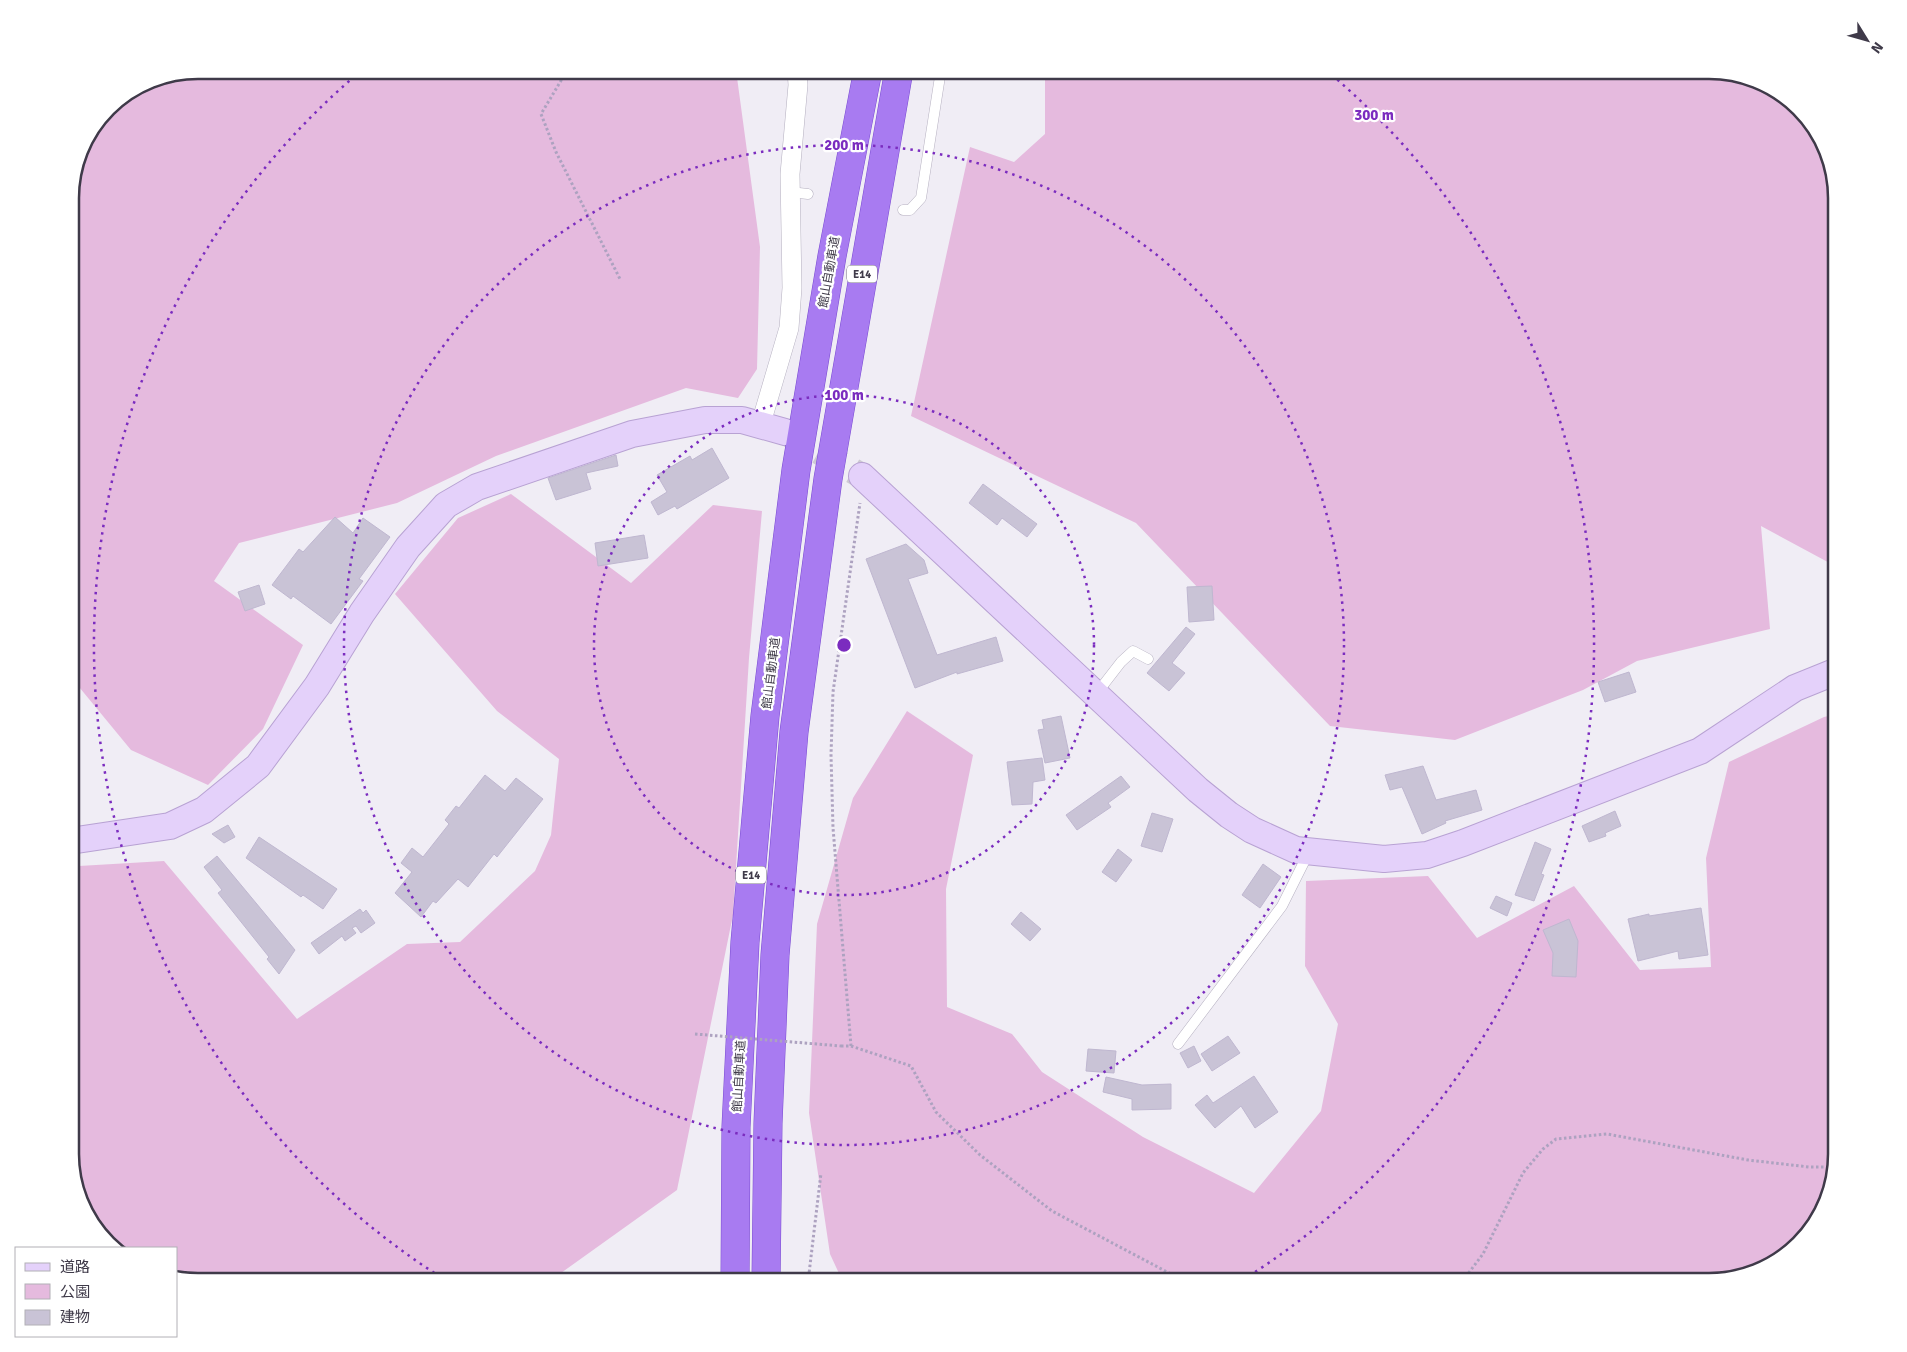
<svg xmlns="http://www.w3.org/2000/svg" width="1907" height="1352" font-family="Signika,'Noto Sans JP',sans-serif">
<rect width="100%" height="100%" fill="#f0edf5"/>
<path fill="#e5bade" d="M 198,70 L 736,70 L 760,247 L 757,369 L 738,398 L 686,388 L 496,456 L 397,503 L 239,543 L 214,581 L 303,645 L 263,729 L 208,785 L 131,750 L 70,676 L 70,190 L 83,142 L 113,102 L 149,80 Z
M 1045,70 L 1709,70 L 1750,77 L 1787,96 L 1824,141 L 1837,198 L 1837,567 L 1761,526 L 1770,629 L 1637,661 L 1583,690 L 1455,740 L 1330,726 L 1136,523 L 911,416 L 970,147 L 1014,162 L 1045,134 Z
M 511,494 L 631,583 L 713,505 L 762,511 L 749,658 L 733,915 L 677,1190 L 561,1273 L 533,1282 L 198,1282 L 176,1278 L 176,1248 L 114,1248 L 83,1211 L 70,1162 L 70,873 L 79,866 L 164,861 L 297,1019 L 407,944 L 460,942 L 535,871 L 551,835 L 559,759 L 497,711 L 395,594 L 458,518 Z
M 907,711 L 973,755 L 946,889 L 947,1007 L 1012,1034 L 1042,1072 L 1143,1137 L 1254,1193 L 1321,1111 L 1338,1024 L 1305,966 L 1306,881 L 1428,876 L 1477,938 L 1574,886 L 1640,970 L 1711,967 L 1706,858 L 1729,762 L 1824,717 L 1837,714 L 1837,1154 L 1830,1195 L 1811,1232 L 1766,1269 L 1709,1282 L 843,1282 L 830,1254 L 809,1113 L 817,924 L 853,798 Z"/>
<path fill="#c9c3d6" stroke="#bfb7d0" d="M 712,448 L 729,478 L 677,509 L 675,506 L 658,515 L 651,502 L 667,492 L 657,475 L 690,456 L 692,460 Z
M 616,455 L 618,466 L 586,473 L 591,489 L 556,500 L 548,478 Z
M 983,484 L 1037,524 L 1027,537 L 1002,518 L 997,525 L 969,503 Z
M 335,517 L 353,533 L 363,518 L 390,537 L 359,579 L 363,581 L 331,624 L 293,596 L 291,599 L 272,585 L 299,549 L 303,552 Z
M 644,535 L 648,558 L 598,566 L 595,543 Z
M 906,544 L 924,560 L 928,573 L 908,579 L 937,655 L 996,637 L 1003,661 L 957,674 L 957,672 L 915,688 L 866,559 Z
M 259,585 L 265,604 L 245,611 L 238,592 Z
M 1212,586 L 1214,620 L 1189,622 L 1187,587 Z
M 1186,627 L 1195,634 L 1172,663 L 1185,673 L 1169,691 L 1147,673 Z
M 1629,672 L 1636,692 L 1605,702 L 1598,682 Z
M 1061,716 L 1070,758 L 1045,763 L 1038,730 L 1044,729 L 1042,720 Z
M 1042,758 L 1045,780 L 1033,782 L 1032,804 L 1012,805 L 1007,762 Z
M 1423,766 L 1436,800 L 1476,790 L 1482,810 L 1445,821 L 1446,823 L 1422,834 L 1402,787 L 1390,790 L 1385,775 Z
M 485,775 L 505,791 L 516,778 L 543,799 L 497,857 L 494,854 L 468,887 L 458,879 L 436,903 L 433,901 L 421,917 L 395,893 L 412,872 L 401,863 L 412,848 L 423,857 L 449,824 L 445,820 L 456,806 L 459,808 Z
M 1121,776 L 1130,787 L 1108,803 L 1111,807 L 1077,830 L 1066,815 Z
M 1615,811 L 1621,826 L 1605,833 L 1606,836 L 1589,842 L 1582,826 Z
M 1152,813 L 1173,819 L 1162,852 L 1141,846 Z
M 228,825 L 235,837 L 224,843 L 212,834 Z
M 259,837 L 337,889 L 323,909 L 303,895 L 301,897 L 246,858 Z
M 1535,842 L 1551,849 L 1541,874 L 1544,875 L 1534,901 L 1515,895 Z
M 1118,849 L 1132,860 L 1116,882 L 1102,872 Z
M 217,856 L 295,950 L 279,974 L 267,959 L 269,957 L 218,893 L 222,890 L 204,867 Z
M 1263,864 L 1281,877 L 1260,908 L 1242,895 Z
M 1496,896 L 1512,903 L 1507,916 L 1490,908 Z
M 1701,908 L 1708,955 L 1679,959 L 1678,951 L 1638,961 L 1628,919 L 1649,914 L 1649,916 Z
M 360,909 L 363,913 L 366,910 L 375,923 L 361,933 L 356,926 L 352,928 L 356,933 L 345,941 L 342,936 L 319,954 L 311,943 Z
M 1021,912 L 1041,929 L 1030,941 L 1011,924 Z
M 1569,919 L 1578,941 L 1576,977 L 1552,976 L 1553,953 L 1543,930 Z
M 1228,1036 L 1240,1053 L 1212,1071 L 1201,1054 Z
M 1194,1046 L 1201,1061 L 1188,1068 L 1180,1053 Z
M 1088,1049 L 1116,1051 L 1114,1073 L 1086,1071 Z
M 1254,1076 L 1278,1112 L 1255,1128 L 1241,1106 L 1215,1128 L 1195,1105 L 1207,1095 L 1213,1103 Z
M 1106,1077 L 1142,1085 L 1171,1084 L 1171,1109 L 1132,1110 L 1132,1099 L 1103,1092 Z"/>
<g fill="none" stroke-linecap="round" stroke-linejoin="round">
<path stroke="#cdc9d3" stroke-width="26" stroke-dasharray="26 13" stroke-linecap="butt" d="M 785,432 L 862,476"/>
<g stroke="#b5b0c0" stroke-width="11">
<path id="lane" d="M 790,192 L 808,194
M 903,210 L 910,210 L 921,198 L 941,70
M 1097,693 L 1121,662 L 1133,651 L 1148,659
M 1178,1044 L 1282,906 L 1309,852"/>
</g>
<g stroke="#b5b0c0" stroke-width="20">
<path id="street" d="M 761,423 L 789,328 L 792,288 L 790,174 L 798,85 L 797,70"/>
</g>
<g stroke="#b8a2d3" stroke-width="28">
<path id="secondary" d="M 862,476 L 1198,790 L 1229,815 L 1252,830 L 1296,850 L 1384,859 L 1427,855 L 1463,843 L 1700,751 L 1795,688 L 1837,671
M 70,841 L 170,826 L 204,810 L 258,766 L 317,686 L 362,613 L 408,547 L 446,505 L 477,487 L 632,434 L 705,420 L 742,420 L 785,432"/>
</g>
<g stroke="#794bd1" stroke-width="29">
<path id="highway" d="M 735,1282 L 736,1127 L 745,942 L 765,716 L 796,470 L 832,256 L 868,70
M 766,1282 L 768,1123 L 775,955 L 794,732 L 828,479 L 899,70"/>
</g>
<path stroke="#ada2c0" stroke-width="3" stroke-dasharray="2.5 2.5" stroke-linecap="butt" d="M 561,70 L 562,79 L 541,114 L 556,152 L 620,279
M 841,1046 L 851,1046 L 833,828 L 831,755 L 833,692 L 860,503
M 851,1046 L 911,1066 L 936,1112 L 980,1155 L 1052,1211 L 1186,1282
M 808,1282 L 821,1173
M 1457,1282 L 1464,1279 L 1483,1254 L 1523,1173 L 1543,1149 L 1556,1139 L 1607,1134 L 1748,1160 L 1809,1167 L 1835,1167"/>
<use href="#lane" stroke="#fff" stroke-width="10"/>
<use href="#street" stroke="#fff" stroke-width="19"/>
<use href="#secondary" stroke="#e4d1fa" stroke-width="26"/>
<use href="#highway" stroke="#a87bf1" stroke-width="28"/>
<path stroke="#ada2c0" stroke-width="3" stroke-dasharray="2.5 2.5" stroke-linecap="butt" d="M 695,1034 L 841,1046"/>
</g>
<g fill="none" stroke="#7b2cbf" stroke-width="2.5" stroke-dasharray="2.5 5">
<circle cx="844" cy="645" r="250"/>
<circle cx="844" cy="645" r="500"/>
<path d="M447 1281A750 750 0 0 1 362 70M1326 70A750 750 0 0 1 1241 1281"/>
</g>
<g text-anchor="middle" stroke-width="4.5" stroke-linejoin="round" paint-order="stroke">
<g fill="#fff" stroke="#797580" stroke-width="1">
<rect x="847" y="265.5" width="30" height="17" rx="4"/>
<rect x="736" y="866.5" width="30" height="17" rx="4"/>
</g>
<g font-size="11" font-weight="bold" fill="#3f3a49">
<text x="862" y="278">E14</text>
<text x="751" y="879">E14</text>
</g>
<g font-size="12" fill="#3f3a49" stroke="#fff">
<text transform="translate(829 272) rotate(-80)" y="4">館山自動車道</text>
<text transform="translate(771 673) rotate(-83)" y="4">館山自動車道</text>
<text transform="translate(739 1076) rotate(-87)" y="4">館山自動車道</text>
</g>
</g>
<path d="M0 0H1907V1352H0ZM198 79H1709A119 119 0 0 1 1828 198V1154A119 119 0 0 1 1709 1273H198A119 119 0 0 1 79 1154V198A119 119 0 0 1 198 79Z" fill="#fff" fill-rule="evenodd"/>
<path fill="none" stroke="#3f3a49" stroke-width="2.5" d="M198 79H1709A119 119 0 0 1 1828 198V1154A119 119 0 0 1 1709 1273H198A119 119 0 0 1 79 1154V198A119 119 0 0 1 198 79Z"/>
<circle cx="844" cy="645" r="8" fill="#7b2cbf" stroke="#fff" stroke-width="2.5"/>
<g font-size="15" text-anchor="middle" font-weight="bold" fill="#7b2cbf" stroke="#fff" stroke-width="4.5" stroke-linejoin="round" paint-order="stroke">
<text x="1374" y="120">300 m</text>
<text x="844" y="150">200 m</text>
<text x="844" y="400">100 m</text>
</g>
<rect x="15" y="1247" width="162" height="90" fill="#ffffff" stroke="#b2b0b6"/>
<rect x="25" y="1263" width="25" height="8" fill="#e4d1fa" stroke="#b2b0b6"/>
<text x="60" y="1272" font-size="15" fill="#3f3a49">道路</text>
<rect x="25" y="1284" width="25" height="15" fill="#e5bade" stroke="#b2b0b6"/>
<text x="60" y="1297" font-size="15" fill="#3f3a49">公園</text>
<rect x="25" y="1310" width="25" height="15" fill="#c9c3d6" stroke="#b2b0b6"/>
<text x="60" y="1322" font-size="15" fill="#3f3a49">建物</text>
<g transform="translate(1867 40) rotate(127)" stroke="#ffffff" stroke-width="4" paint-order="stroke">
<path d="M0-4L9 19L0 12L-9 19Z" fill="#3f3a49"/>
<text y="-8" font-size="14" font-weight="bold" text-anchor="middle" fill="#3f3a49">N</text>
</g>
</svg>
